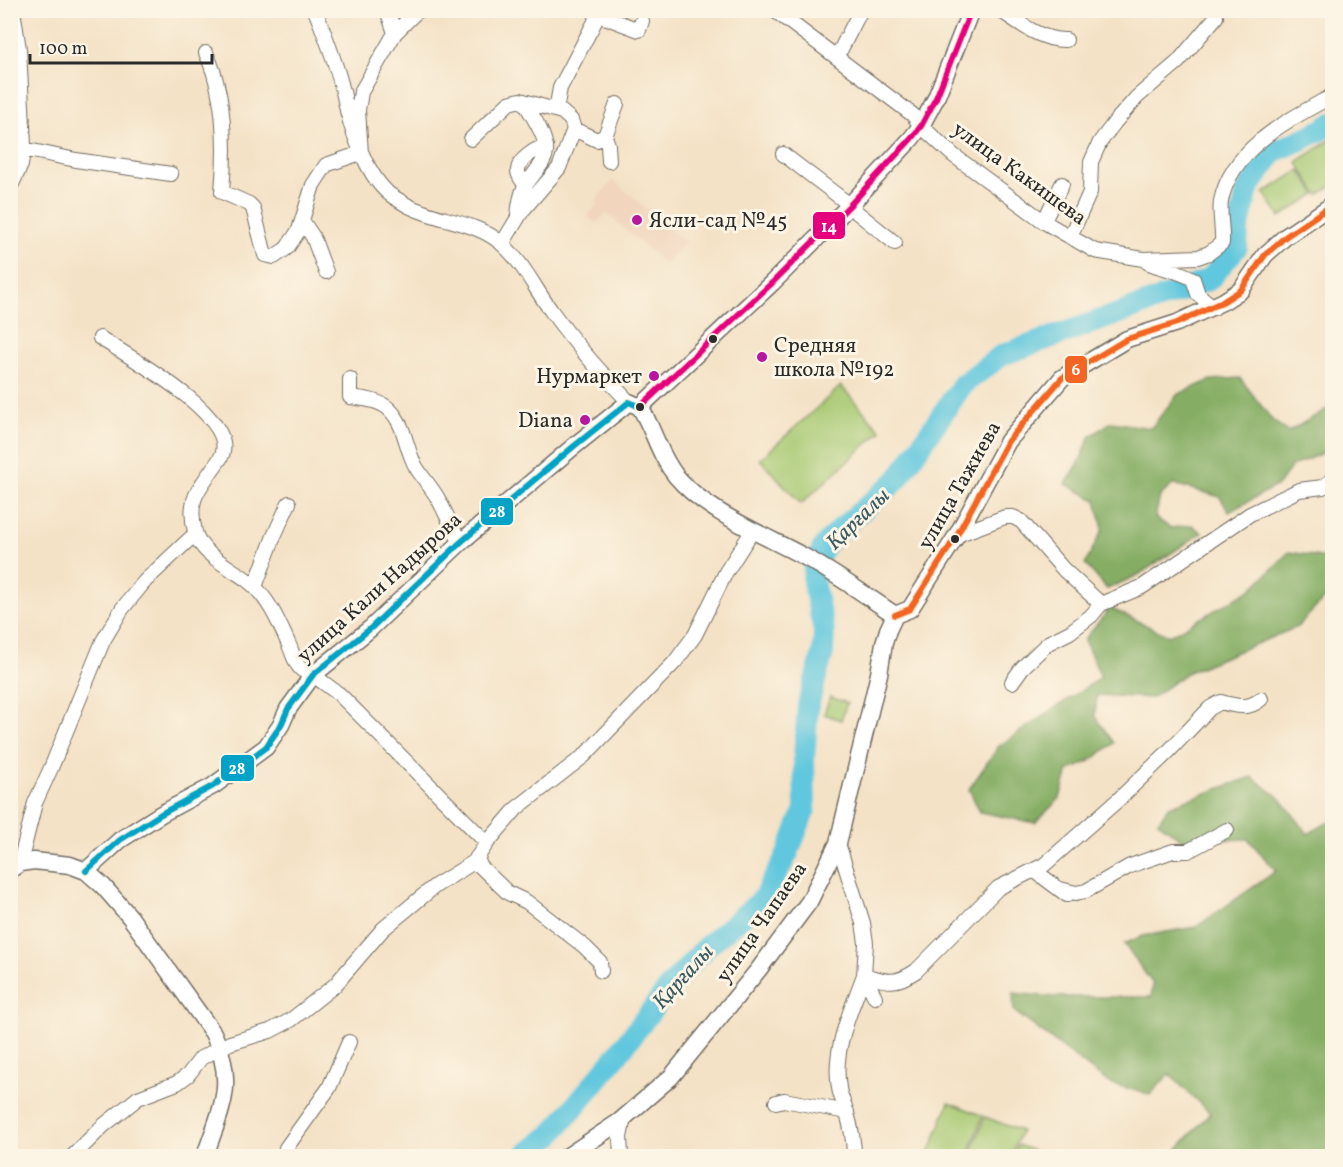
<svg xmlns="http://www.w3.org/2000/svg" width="1343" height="1167" font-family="Vollkorn,serif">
<rect width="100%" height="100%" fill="#fcf5e5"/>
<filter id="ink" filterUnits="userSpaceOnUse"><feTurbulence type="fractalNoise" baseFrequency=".0167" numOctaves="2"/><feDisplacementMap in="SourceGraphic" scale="12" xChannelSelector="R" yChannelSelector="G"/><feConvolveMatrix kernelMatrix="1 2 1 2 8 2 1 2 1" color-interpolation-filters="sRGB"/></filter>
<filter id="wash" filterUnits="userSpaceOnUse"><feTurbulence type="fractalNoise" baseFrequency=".008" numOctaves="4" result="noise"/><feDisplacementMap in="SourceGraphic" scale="24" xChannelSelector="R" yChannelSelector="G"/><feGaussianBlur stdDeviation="1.35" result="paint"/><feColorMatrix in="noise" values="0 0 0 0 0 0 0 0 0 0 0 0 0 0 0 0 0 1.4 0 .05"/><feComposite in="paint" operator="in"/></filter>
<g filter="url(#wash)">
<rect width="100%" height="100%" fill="#f4e2c6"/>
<path fill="#f1d5bd" d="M 613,180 L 685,242 L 665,264 L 606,213 L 596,224 L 587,216 L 598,204 L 595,201 Z"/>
<path fill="#a7c972" stroke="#697a4e" stroke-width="1.5" d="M 1332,139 L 1332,186 L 1318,195 L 1297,162 Z
M 1300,170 L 1316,194 L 1280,217 L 1264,193 Z
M 841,386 L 881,431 L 801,504 L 760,459 Z
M 830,697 L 847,703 L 841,720 L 824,714 Z
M 949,1102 L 983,1116 L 968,1156 L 928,1156 Z
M 985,1117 L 1021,1131 L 1011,1156 L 970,1156 Z
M 1018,1145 L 1047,1156 L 1013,1156 Z"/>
<path fill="#85ad64" stroke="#586c48" stroke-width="1.5" d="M 1240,378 L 1272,420 L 1288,432 L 1332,406 L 1332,449 L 1292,466 L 1278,485 L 1229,512 L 1220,497 L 1174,484 L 1160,496 L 1155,518 L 1171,528 L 1192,525 L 1202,533 L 1138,575 L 1107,589 L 1085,564 L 1103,529 L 1096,500 L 1066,484 L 1079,463 L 1090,437 L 1111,422 L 1151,428 L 1178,394 L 1211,380 Z
M 1289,552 L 1332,559 L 1332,603 L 1324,599 L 1297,627 L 1186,673 L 1152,698 L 1097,695 L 1095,716 L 1114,743 L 1090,761 L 1068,771 L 1060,798 L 1035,823 L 980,812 L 969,789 L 999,746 L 1101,677 L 1084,640 L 1110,608 L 1169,636 L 1251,590 Z
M 1252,777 L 1281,799 L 1308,834 L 1332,820 L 1332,1076 L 1329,1080 L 1332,1085 L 1332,1156 L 1177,1156 L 1174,1153 L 1210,1113 L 1169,1074 L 1150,1095 L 1109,1083 L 1014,1011 L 1013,993 L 1054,997 L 1151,997 L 1153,984 L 1124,944 L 1143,936 L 1196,927 L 1276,871 L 1248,839 L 1184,841 L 1158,822 L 1169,806 Z"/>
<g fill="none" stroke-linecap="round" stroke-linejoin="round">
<path stroke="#60c7de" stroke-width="22" d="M 524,1156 L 551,1135 L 614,1059 L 671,985 L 707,946 L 762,900 L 787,855 L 805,809 L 804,758 L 808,705 L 823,652 L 824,631 L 813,582 L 814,569 L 824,546 L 839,530 L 897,480 L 963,384 L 1002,355 L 1179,292 L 1210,279 L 1237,247 L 1238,230 L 1248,189 L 1274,152 L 1322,130 L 1332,123"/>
</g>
</g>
<g filter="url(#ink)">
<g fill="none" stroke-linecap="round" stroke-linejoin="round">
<g stroke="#716b61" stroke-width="16">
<path id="minor" d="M 315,10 C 326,37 340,74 345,101 C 350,128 366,172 386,191 C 390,196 399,200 405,204 C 434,221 474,220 501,243 C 523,262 535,289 552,312 C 575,344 601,373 629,402
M 774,10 L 913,115 L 921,126 L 953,155 L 1046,223 L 1095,251 L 1143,259 L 1198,257 L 1209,253 L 1222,243 C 1223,230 1219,214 1221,201 C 1232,147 1289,120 1332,96
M 1000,10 C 1019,23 1042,41 1066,40
M 599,15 L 639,30 L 642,21
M 395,33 L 418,10
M 206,53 C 226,95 226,147 222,192 L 249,204 L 253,208 L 265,255 L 274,257 L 287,248 L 299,230 L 313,185 L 326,165 L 361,153 L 358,110 L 361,92 L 395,33 L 387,10
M 835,56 L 841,49 L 861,10
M 556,110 L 560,88 L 601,10
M 574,129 L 597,140 L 605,136 L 617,104
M 605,136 L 608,145 L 609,161
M 471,139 L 509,103 L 520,100 L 562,112 L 571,120 L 574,129 L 559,168 L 522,211 L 502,244
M 23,149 L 76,160 L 171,174
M 783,154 L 850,205
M 526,185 C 523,182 519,177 518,172 C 517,159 536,149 546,146
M 10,188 L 21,165 L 24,145 L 19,49 L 13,10
M 849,206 L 895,243
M 518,215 C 519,205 520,197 524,188 C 530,176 548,162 546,148 C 544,132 532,116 524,101
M 1044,221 L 1062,184
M 303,222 L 313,237 L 326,272
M 1070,237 L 1090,192 L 1091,162 L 1100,142 L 1115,122 L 1137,97 L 1178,62 L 1216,17
M 1147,262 C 1162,269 1178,270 1193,279 L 1198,294 L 1214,308
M 100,338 C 126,355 238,416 222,455 C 220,460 215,465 212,470 C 195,493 188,503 195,532 C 201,555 230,567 247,580 C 267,595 279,622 289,645 C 292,651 295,664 301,669 C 304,672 309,673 313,675 C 322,681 330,688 339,694 L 487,843
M 350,379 L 350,397 C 363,399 379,400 389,409 C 406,425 405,448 416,467 C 422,477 431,487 437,497 C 446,512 451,528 461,542
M 957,535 L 1005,517 L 1013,517 L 1021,521 L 1064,570 L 1101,604 L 1142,587 L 1250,514 L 1299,490 L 1323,487 L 1332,480
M 255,587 L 274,536 L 289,503
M 1012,682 L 1022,668 L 1048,643 L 1070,632 L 1091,616 L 1101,604
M 838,843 L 863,923 L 866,943 L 864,975 C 888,982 895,985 916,971 L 998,888 L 1044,865 L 1118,800 L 1168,752 L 1210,708 L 1221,702 C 1235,706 1249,710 1261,699
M 477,857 L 480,866 L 508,893 L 527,902 L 585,947 L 600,962 L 601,971
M 20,863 L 35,803 L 51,768 L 103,641 L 122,609 L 145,581 L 195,534
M 1035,871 L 1067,895
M 1060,889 L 1076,893 L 1086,891 L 1130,866 L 1173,851 L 1188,851 L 1227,830
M 864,975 L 875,997
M 776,1102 L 784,1100 L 847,1112
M 73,1156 L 103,1126 L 138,1098 L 177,1083 L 188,1075 L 201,1058 L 230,1043 L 270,1031 L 291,1020 L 335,985 L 383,929 L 435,886 L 474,862 L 487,843 L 517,808 L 584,756 L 675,662 L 695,635 L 726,572 L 753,530
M 285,1156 L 286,1148 L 329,1088 L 349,1042
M 621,1156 L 620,1137 L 624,1118
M 854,1156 C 854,1141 851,1126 846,1110 C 844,1103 840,1096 839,1088 C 832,1049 851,1011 864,975"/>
</g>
<g stroke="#716b61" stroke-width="19">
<path id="tertiary" d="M 640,407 L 772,283 L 849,206 L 911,139 L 921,126 L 936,98 L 971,10
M 640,407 C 654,430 659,455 676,476 C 706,512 762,534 803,556 C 835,573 865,595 895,615
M 895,615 L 910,609 L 957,535 L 1008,441 L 1062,378 L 1127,339 L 1177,323 L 1224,301 L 1241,290 L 1265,255 L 1285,237 L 1332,205
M 10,870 L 20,863 L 34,861 L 70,865 L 86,871 L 103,886 L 130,917 L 213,1033 C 237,1084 221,1108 205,1156
M 86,871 L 120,840 L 161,814 L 213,786 L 266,747 L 281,725 L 288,709 L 313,675 L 371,628 L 461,542 L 573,447 L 629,402 L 640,407
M 568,1156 L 619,1122 L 671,1077 L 759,969 L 809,902 L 838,843 L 879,674 L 884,643 L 888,630 L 895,615"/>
</g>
<use href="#minor" stroke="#fff" stroke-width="14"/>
<use href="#tertiary" stroke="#fff" stroke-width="16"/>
<g stroke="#fcf5e5" stroke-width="10">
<path id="bus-1" d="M 640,407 L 772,283 L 849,206 L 911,139 L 921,126 L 936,98 L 971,10"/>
</g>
<g stroke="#fcf5e5" stroke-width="10">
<path id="bus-2" d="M 895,615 L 910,609 L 957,535 L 1008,441 L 1062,378 L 1127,339 L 1177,323 L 1224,301 L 1241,290 L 1265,255 L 1285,237 L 1332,205"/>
</g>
<g stroke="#fcf5e5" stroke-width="10">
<path id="bus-3" d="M 86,871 L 120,840 L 161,814 L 213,786 L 266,747 L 281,725 L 288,709 L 313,675 L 371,628 L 461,542 L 573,447 L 629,402 L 640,407"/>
</g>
<use href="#bus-1" stroke="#e5007d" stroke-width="6"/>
<use href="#bus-2" stroke="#f26522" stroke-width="6"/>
<use href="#bus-3" stroke="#02a3c6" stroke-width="6"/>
</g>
</g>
<g fill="#b5179e" stroke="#fcf5e5" stroke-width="2">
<circle cx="637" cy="220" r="6"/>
<circle cx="762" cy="357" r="6"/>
<circle cx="654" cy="376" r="6"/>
<circle cx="585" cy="420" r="6"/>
</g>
<g fill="#2b2b2b" stroke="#fcf5e5" stroke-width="2">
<circle cx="713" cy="339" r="5"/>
<circle cx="640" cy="407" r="5"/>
<circle cx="955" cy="539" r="5"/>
</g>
<g text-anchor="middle" stroke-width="6" stroke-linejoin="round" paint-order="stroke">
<g font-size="21" fill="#2b2b2b" stroke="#fcf5e5">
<text transform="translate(1020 173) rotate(36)" y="7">улица Какишева</text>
<text transform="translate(959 485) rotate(-60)" y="7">улица Тажиева</text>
<text transform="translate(379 587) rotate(-42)" y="7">улица Кали Надырова</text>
<text transform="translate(761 922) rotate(-55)" y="7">улица Чапаева</text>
</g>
<g font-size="21" fill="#2b2b2b" stroke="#fcf5e5" text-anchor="start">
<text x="649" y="227">Ясли-сад №45</text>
<text x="774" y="352">Средняя<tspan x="774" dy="24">школа №192</tspan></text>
<text x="642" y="383" text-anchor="end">Нурмаркет</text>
<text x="573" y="427" text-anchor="end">Diana</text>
</g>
<g font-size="22" font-style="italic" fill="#3b5a61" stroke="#fcf5e5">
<text transform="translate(857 518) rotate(-44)" y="8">Қарғалы</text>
<text transform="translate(682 976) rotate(-48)" y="8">Қарғалы</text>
</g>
</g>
<g stroke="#fcf5e5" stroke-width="2">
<rect x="812" y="211" width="34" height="29" rx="6" fill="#e5007d"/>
<rect x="1064" y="355" width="24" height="29" rx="6" fill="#f26522"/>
<rect x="480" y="497" width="34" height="29" rx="6" fill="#02a3c6"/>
<rect x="220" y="754" width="35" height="28" rx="6" fill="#02a3c6"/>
</g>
<g font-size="16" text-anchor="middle" font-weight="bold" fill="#fff">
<text x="829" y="232">14</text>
<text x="1076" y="375">6</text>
<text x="497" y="517">28</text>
<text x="237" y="774">28</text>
</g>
<rect width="1343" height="1167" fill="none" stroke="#fcf5e5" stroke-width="36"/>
<path d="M30 54v9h182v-9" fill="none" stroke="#2b2b2b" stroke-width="3"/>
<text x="39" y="54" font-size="18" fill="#2b2b2b" stroke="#fcf5e5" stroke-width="4.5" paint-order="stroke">100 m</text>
</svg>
